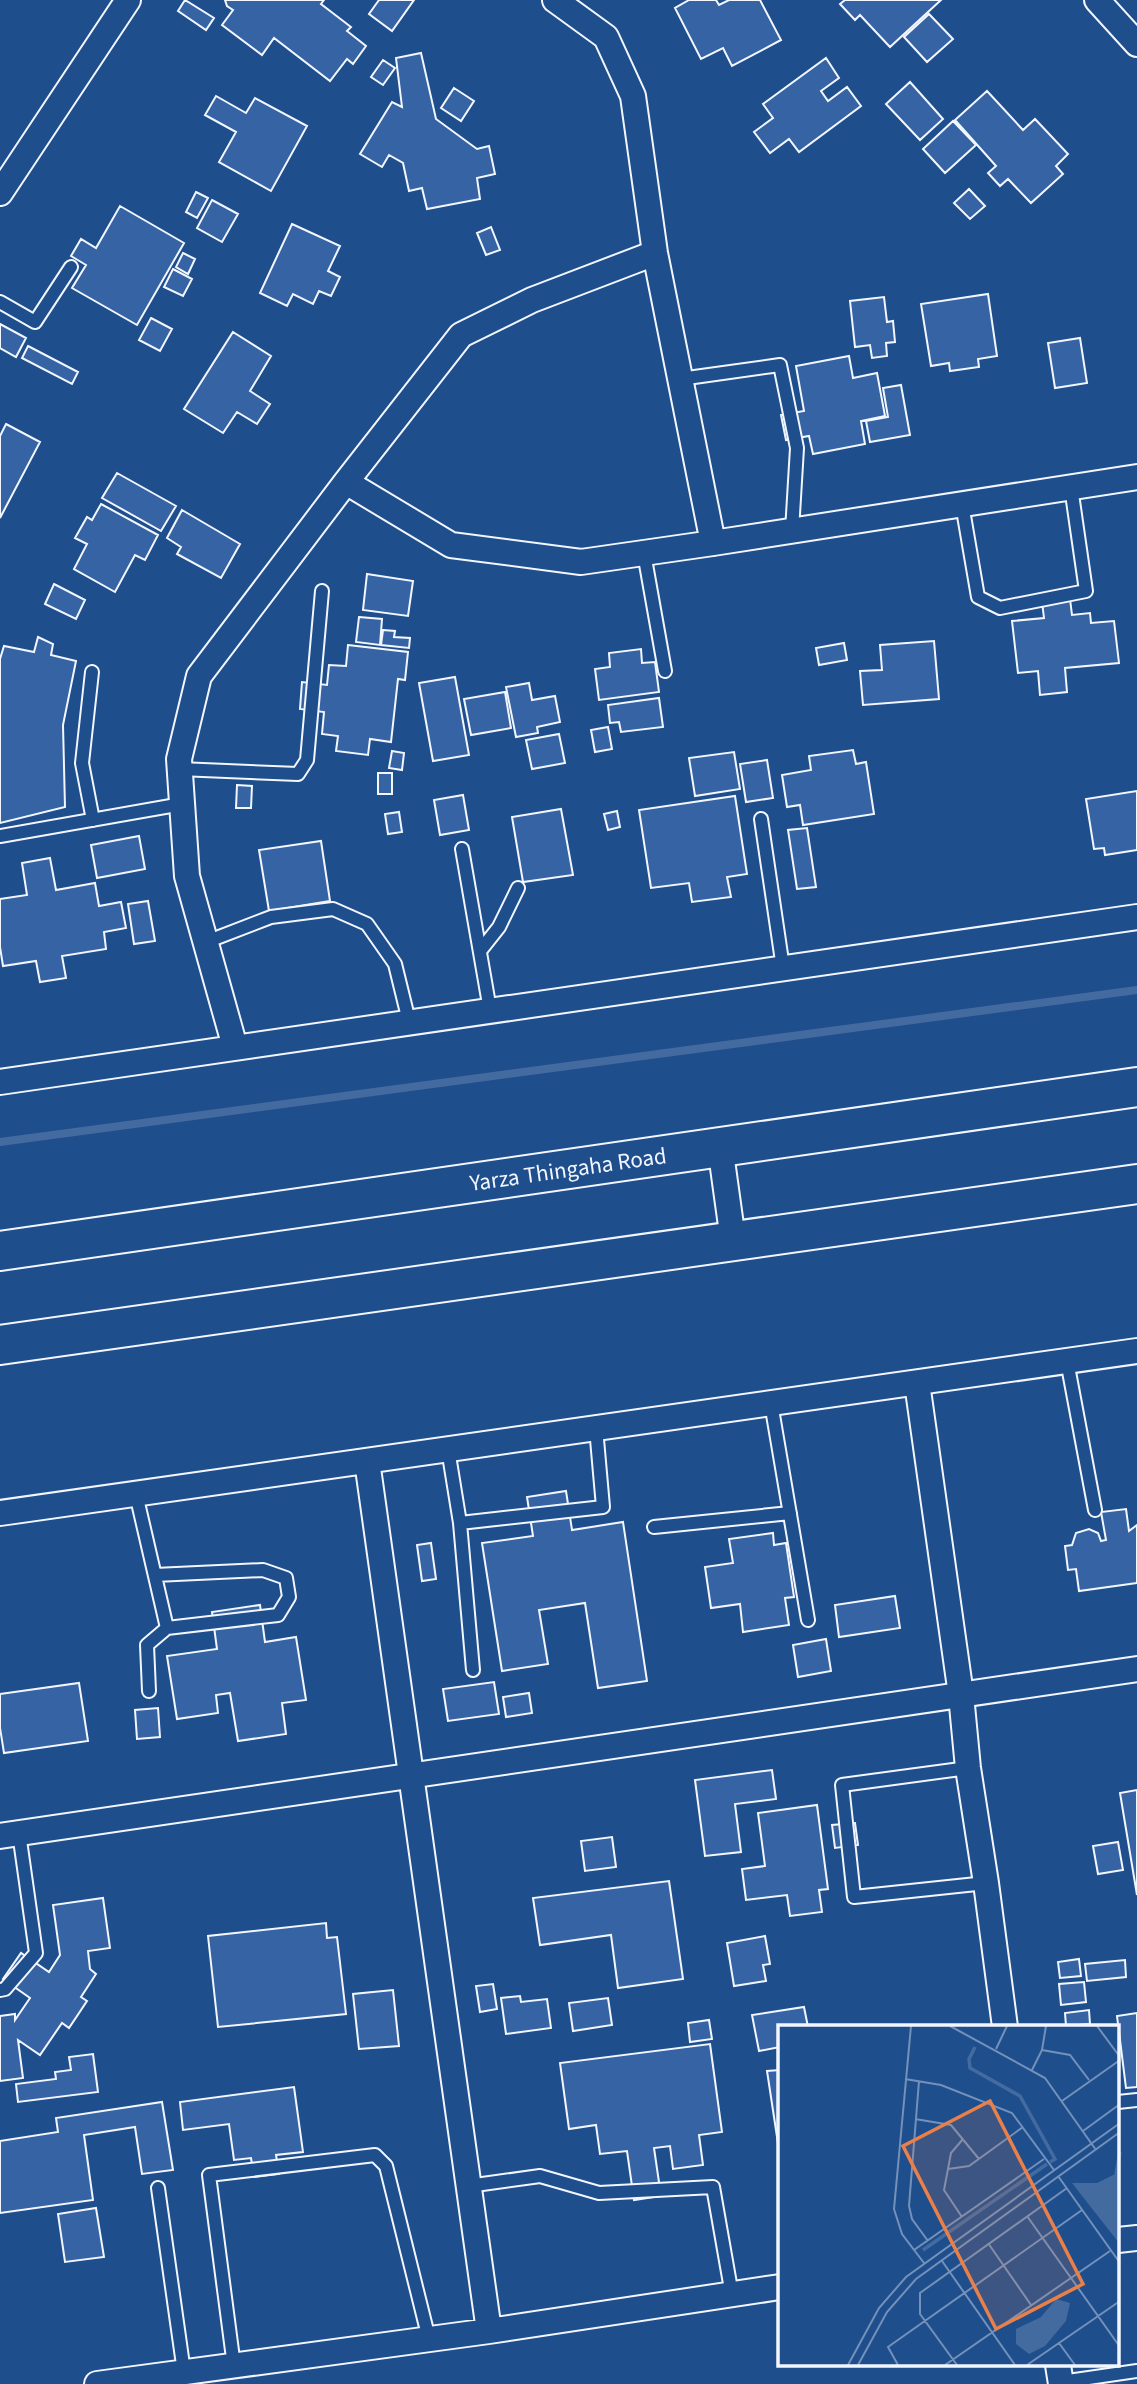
<svg xmlns="http://www.w3.org/2000/svg" width="1137" height="2384" font-family="'Source Sans 3',sans-serif">
<rect width="100%" height="100%" fill="#1f4e8c"/>
<g fill="none" stroke-linecap="round" stroke-linejoin="round">
<path stroke="#446ba0" stroke-width="8" d="M 0,1142 L 1137,990"/>
</g>
<path fill="#3563a3" stroke="#f2f6ff" stroke-width="2" d="M 185,0 L 214,18 L 206,30 L 178,11 Z
M 324,0 L 321,4 L 351,27 L 347,31 L 366,46 L 353,64 L 347,59 L 330,81 L 274,38 L 262,55 L 222,25 L 233,10 L 227,6 L 225,0 Z
M 379,0 L 414,0 L 392,31 L 369,14 Z
M 689,0 L 716,0 L 719,5 L 729,0 L 760,0 L 781,40 L 732,66 L 723,48 L 701,59 L 675,8 Z
M 845,0 L 941,0 L 890,47 L 860,15 L 855,20 L 840,4 Z
M 929,14 L 953,39 L 927,62 L 904,37 Z
M 421,53 L 436,119 L 477,149 L 489,146 L 495,174 L 477,178 L 480,199 L 427,209 L 422,188 L 409,191 L 403,163 L 389,155 L 382,167 L 360,154 L 392,102 L 402,107 L 396,58 Z
M 826,58 L 839,78 L 821,91 L 828,101 L 847,87 L 861,106 L 799,152 L 789,139 L 770,153 L 754,132 L 773,118 L 763,104 Z
M 383,60 L 395,68 L 383,85 L 371,77 Z
M 910,82 L 943,119 L 920,140 L 886,104 Z
M 454,88 L 474,101 L 461,121 L 441,108 Z
M 987,91 L 1023,130 L 1035,119 L 1068,154 L 1056,166 L 1063,174 L 1031,203 L 1008,179 L 1000,186 L 988,173 L 996,166 L 955,120 Z
M 216,96 L 246,113 L 255,98 L 307,126 L 271,191 L 219,162 L 236,132 L 205,115 Z
M 953,121 L 976,145 L 945,173 L 923,149 Z
M 969,189 L 985,206 L 970,219 L 954,203 Z
M 196,192 L 208,198 L 197,218 L 186,212 Z
M 212,200 L 238,214 L 222,242 L 197,228 Z
M 120,206 L 184,243 L 137,325 L 72,288 L 86,265 L 71,256 L 81,239 L 96,248 Z
M 292,224 L 340,246 L 328,271 L 340,277 L 331,296 L 319,291 L 313,304 L 293,294 L 287,306 L 260,293 Z
M 491,227 L 500,250 L 486,255 L 477,233 Z
M 183,253 L 195,259 L 188,274 L 176,267 Z
M 173,269 L 192,279 L 183,296 L 164,287 Z
M 988,294 L 997,356 L 978,359 L 979,367 L 950,371 L 949,363 L 931,366 L 921,304 Z
M 884,297 L 887,322 L 893,321 L 895,342 L 886,343 L 887,356 L 872,358 L 870,345 L 855,347 L 850,301 Z
M 151,318 L 172,329 L 160,351 L 139,340 Z
M 0,324 L 26,338 L 16,357 L 0,348 Z
M 233,332 L 271,356 L 250,391 L 270,404 L 257,424 L 237,412 L 223,433 L 184,409 Z
M 1080,338 L 1087,383 L 1055,388 L 1048,343 Z
M 28,346 L 78,372 L 72,384 L 22,358 Z
M 849,356 L 853,378 L 877,373 L 885,416 L 861,421 L 865,444 L 813,454 L 809,436 L 786,440 L 781,415 L 804,411 L 796,366 Z
M 901,385 L 910,435 L 870,442 L 866,421 L 888,417 L 883,388 Z
M 6,424 L 40,442 L 0,518 L 0,436 Z
M 117,473 L 176,506 L 161,531 L 102,498 Z
M 101,504 L 158,535 L 145,560 L 135,555 L 115,592 L 74,569 L 87,544 L 75,538 L 87,517 L 92,520 Z
M 182,510 L 240,544 L 221,578 L 177,554 L 181,547 L 167,538 Z
M 367,574 L 413,581 L 408,616 L 363,610 Z
M 54,584 L 85,600 L 76,619 L 45,604 Z
M 1070,599 L 1072,615 L 1090,613 L 1091,623 L 1114,621 L 1119,663 L 1065,668 L 1067,692 L 1040,695 L 1038,671 L 1018,673 L 1012,621 L 1044,618 L 1042,602 Z
M 359,617 L 382,619 L 380,645 L 356,642 Z
M 383,630 L 395,631 L 394,637 L 410,638 L 409,648 L 381,645 Z
M 38,637 L 53,644 L 51,655 L 76,661 L 63,725 L 65,807 L 0,823 L 0,659 L 4,646 L 34,652 Z
M 934,641 L 939,699 L 863,705 L 860,671 L 882,670 L 880,645 Z
M 844,643 L 847,660 L 819,665 L 816,648 Z
M 348,645 L 408,652 L 405,680 L 398,679 L 391,742 L 370,739 L 368,755 L 336,751 L 338,736 L 322,734 L 324,712 L 300,709 L 302,682 L 327,685 L 329,665 L 346,666 Z
M 641,649 L 642,663 L 655,662 L 659,692 L 599,700 L 595,669 L 610,667 L 609,653 Z
M 455,677 L 469,755 L 433,761 L 419,683 Z
M 529,683 L 532,700 L 555,696 L 560,722 L 537,727 L 538,733 L 516,737 L 506,687 Z
M 505,692 L 511,728 L 471,735 L 464,699 Z
M 659,698 L 663,727 L 621,732 L 619,722 L 610,723 L 608,705 Z
M 608,727 L 612,749 L 595,752 L 591,730 Z
M 559,734 L 565,763 L 532,769 L 526,740 Z
M 853,750 L 856,764 L 866,762 L 874,814 L 803,825 L 800,805 L 787,807 L 782,775 L 811,770 L 809,756 Z
M 392,751 L 404,753 L 402,770 L 389,768 Z
M 734,752 L 740,789 L 695,796 L 689,758 Z
M 767,760 L 773,798 L 746,802 L 740,764 Z
M 378,773 L 392,773 L 392,794 L 378,794 Z
M 237,785 L 252,786 L 251,808 L 236,808 Z
M 1137,791 L 1137,850 L 1105,855 L 1104,848 L 1094,849 L 1086,799 Z
M 463,795 L 469,830 L 440,835 L 434,800 Z
M 735,796 L 747,874 L 727,877 L 731,897 L 692,902 L 689,883 L 651,888 L 639,810 Z
M 561,809 L 573,875 L 523,882 L 512,817 Z
M 617,811 L 620,827 L 608,830 L 604,814 Z
M 399,812 L 402,832 L 388,834 L 385,814 Z
M 807,828 L 816,887 L 797,889 L 788,830 Z
M 139,836 L 145,869 L 97,878 L 91,845 Z
M 321,841 L 330,901 L 269,911 L 259,850 Z
M 50,858 L 56,890 L 95,883 L 99,906 L 121,902 L 126,928 L 104,932 L 106,949 L 62,956 L 66,978 L 40,982 L 36,961 L 3,966 L 0,947 L 0,899 L 27,895 L 22,863 Z
M 148,901 L 155,941 L 134,944 L 128,904 Z
M 566,1491 L 572,1530 L 623,1522 L 647,1681 L 598,1688 L 585,1603 L 539,1610 L 548,1664 L 502,1671 L 482,1543 L 533,1536 L 527,1497 Z
M 1126,1509 L 1129,1531 L 1137,1525 L 1137,1583 L 1079,1591 L 1076,1569 L 1068,1570 L 1065,1546 L 1072,1545 L 1076,1533 L 1089,1529 L 1098,1533 L 1101,1541 L 1106,1540 L 1101,1512 Z
M 773,1533 L 774,1545 L 786,1543 L 794,1597 L 785,1598 L 789,1625 L 743,1632 L 740,1604 L 711,1608 L 705,1567 L 733,1563 L 729,1539 Z
M 431,1543 L 436,1579 L 422,1581 L 417,1545 Z
M 895,1596 L 900,1628 L 839,1637 L 835,1605 Z
M 260,1605 L 265,1642 L 296,1637 L 306,1700 L 282,1703 L 286,1734 L 238,1741 L 230,1693 L 216,1695 L 218,1713 L 177,1719 L 167,1656 L 217,1649 L 212,1612 Z
M 826,1639 L 831,1671 L 798,1677 L 793,1645 Z
M 494,1682 L 499,1714 L 448,1721 L 443,1689 Z
M 79,1683 L 88,1741 L 4,1753 L 0,1728 L 0,1694 Z
M 529,1693 L 532,1713 L 506,1717 L 503,1697 Z
M 158,1708 L 160,1737 L 137,1739 L 135,1710 Z
M 772,1770 L 776,1799 L 735,1804 L 741,1852 L 705,1856 L 695,1780 Z
M 1137,1790 L 1137,1895 L 1120,1793 Z
M 817,1805 L 828,1889 L 819,1890 L 822,1912 L 790,1916 L 787,1895 L 746,1900 L 742,1869 L 765,1866 L 758,1813 Z
M 855,1823 L 858,1845 L 835,1848 L 832,1825 Z
M 612,1837 L 616,1867 L 585,1871 L 581,1841 Z
M 1118,1842 L 1123,1870 L 1098,1874 L 1093,1846 Z
M 669,1881 L 683,1979 L 618,1988 L 611,1935 L 540,1945 L 533,1898 Z
M 103,1898 L 110,1948 L 88,1951 L 90,1969 L 96,1974 L 81,1997 L 87,2001 L 69,2028 L 62,2023 L 40,2055 L 18,2040 L 23,2078 L 0,2081 L 0,2016 L 15,2014 L 15,2020 L 30,1998 L 3,1979 L 21,1953 L 49,1972 L 60,1955 L 53,1905 Z
M 326,1923 L 327,1938 L 337,1937 L 346,2014 L 218,2027 L 208,1936 Z
M 765,1936 L 770,1964 L 763,1965 L 766,1981 L 734,1986 L 727,1943 Z
M 1079,1959 L 1081,1976 L 1060,1978 L 1058,1962 Z
M 1125,1960 L 1126,1977 L 1087,1981 L 1085,1964 Z
M 1084,1982 L 1086,2002 L 1061,2005 L 1059,1984 Z
M 493,1984 L 497,2009 L 480,2012 L 476,1986 Z
M 393,1990 L 399,2046 L 359,2049 L 353,1994 Z
M 520,1996 L 521,2002 L 547,1999 L 551,2028 L 506,2034 L 501,1998 Z
M 608,1998 L 612,2025 L 573,2031 L 569,2003 Z
M 804,2007 L 808,2027 L 780,2027 L 780,2047 L 759,2051 L 752,2015 Z
M 1089,2010 L 1090,2024 L 1066,2026 L 1065,2013 Z
M 1137,2013 L 1137,2087 L 1126,2088 L 1117,2016 Z
M 709,2020 L 712,2039 L 690,2042 L 688,2023 Z
M 710,2044 L 722,2132 L 699,2135 L 703,2165 L 673,2169 L 670,2146 L 654,2148 L 661,2196 L 634,2200 L 627,2151 L 600,2154 L 596,2125 L 569,2129 L 560,2063 Z
M 93,2054 L 98,2092 L 18,2102 L 16,2084 L 56,2079 L 55,2072 L 71,2070 L 69,2057 Z
M 780,2070 L 780,2150 L 779,2150 L 767,2071 Z
M 294,2087 L 303,2152 L 276,2155 L 279,2174 L 254,2177 L 251,2158 L 234,2160 L 229,2124 L 183,2130 L 180,2102 Z
M 162,2102 L 173,2170 L 142,2174 L 135,2127 L 84,2135 L 93,2200 L 0,2213 L 0,2141 L 58,2132 L 56,2118 Z
M 96,2208 L 104,2257 L 65,2262 L 58,2214 Z"/>
<g fill="none" stroke-linecap="round" stroke-linejoin="round">
<g stroke="#f2f6ff" stroke-width="16">
<path id="lane" d="M 0,302 L 35,322 L 71,267
M 680,379 L 780,365 L 797,448 L 792,531
M 962,504 L 978,597 L 1000,608 L 1086,591 L 1071,487
M 644,553 L 665,671
M 92,672 L 82,763 L 93,820
M 179,769 L 298,774 L 307,760 L 322,591
M 761,819 L 783,968
M 0,836 L 182,804
M 462,849 L 490,1010
M 206,942 L 271,917 L 333,909 L 367,924 L 395,964 L 407,1013
M 480,951 L 499,927 L 518,888
M 1067,1361 L 1095,1510
M 771,1403 L 808,1620
M 448,1449 L 460,1523 L 603,1507 L 596,1428
M 136,1494 L 167,1628 L 147,1645 L 149,1691
M 460,1523 L 473,1670
M 654,1527 L 790,1513
M 155,1575 L 263,1570 L 286,1578 L 289,1597 L 278,1615 L 167,1628
M 968,1768 L 842,1785 L 854,1897 L 986,1883
M 0,1990 L 5,1989 L 36,1953 L 19,1833
M 1118,2102 L 1137,2100
M 468,2186 L 540,2176 L 599,2193 L 713,2187 L 732,2295
M 158,2188 L 184,2372
M 234,2366 L 209,2175 L 375,2155 L 386,2166 L 429,2339
M 1061,2382 L 1137,2371"/>
</g>
<g stroke="#f2f6ff" stroke-width="28">
<path id="street" d="M 555,0 L 606,37 L 633,96 L 655,253 L 713,543
M 1097,0 L 1137,44
M 0,193 L 128,0
M 346,482 L 451,545 L 581,562 L 713,543 L 1137,477
M 235,1047 L 187,876 L 179,759 L 199,676 L 346,482 L 461,335 L 532,300 L 655,253
M 0,1082 L 1137,917
M 720,1146 L 733,1240
M 917,1383 L 961,1695 L 968,1768 L 986,1883 L 1005,2027
M 367,1461 L 489,2331
M 0,1513 L 1137,1351
M 0,1836 L 1137,1669
M 1118,2240 L 1137,2238
M 1058,2365 L 1061,2384
M 97,2384 L 489,2331 L 780,2287"/>
</g>
<g stroke="#f2f6ff" stroke-width="42">
<g id="primary">
<path id="s1" d="M 0,1251 L 1137,1087"/>
<path d="M 0,1345 L 1137,1184"/>
</g>
</g>
<use href="#lane" stroke="#1f4e8c" stroke-width="12"/>
<use href="#street" stroke="#1f4e8c" stroke-width="24"/>
<use href="#primary" stroke="#1f4e8c" stroke-width="38"/>
</g>
<g text-anchor="middle" stroke-width="5" stroke-linejoin="round" paint-order="stroke">
<g font-size="23" fill="#f2f6ff" stroke="#1f4e8c">
<text dy="8" stroke="none"><textPath href="#s1" startOffset="574">Yarza Thingaha Road</textPath></text>
</g>
</g>
<g transform="translate(778 2025)">
<rect width="341" height="341" fill="#1f4e8c"/>
<path d="M 341,147 L 341,218 L 294,158 L 319,158 ZM 278,274 L 292,278 L 288,296 L 267,321 L 251,329 L 238,319 L 238,304 L 263,292 Z" fill="#446ba0"/>
<path fill="none" stroke="#446ba0" stroke-width="3.5" d="M 197,22 L 191,34 L 192,43 L 242,71 L 277,134 L 272,137M 338,149 L 342,127M 145,225 L 269,139"/>
<path fill="none" stroke="#7391ba" stroke-width="2" d="M 133,1 L 116,184 L 124,209 L 146,238M 172,1 L 267,53 L 318,125M 319,1 L 342,32M 218,24 L 229,1M 264,25 L 292,30 L 311,55M 254,45 L 264,25 L 268,1M 127,54 L 163,60 L 234,88 L 276,145M 141,56 L 131,181 L 134,194 L 150,216M 284,76 L 342,35M 137,94 L 173,100 L 201,134M 305,106 L 342,79M 170,144 L 191,141 L 245,102M 280,151 L 342,238M 249,191 L 342,322M 184,192 L 166,165 L 173,128 L 185,114M 210,218 L 253,280M 136,225 L 266,134M 164,236 L 237,340M 281,318 L 297,340M 70,340 L 101,283 L 128,252 L 342,98M 80,340 L 109,287 L 138,254 L 342,107M 120,340 L 110,322 L 304,185M 167,340 L 332,226M 179,340 L 142,289 L 142,268 L 289,163M 249,340 L 342,276"/>
<path fill="#ea8049" fill-opacity="0.15" stroke="#ea8049" stroke-width="3.5" d="M 212,76 L 305,259 L 218,304 L 125,121 Z"/>
<rect width="341" height="341" fill="none" stroke="#f2f6ff" stroke-width="3.5"/>
</g>
</svg>
